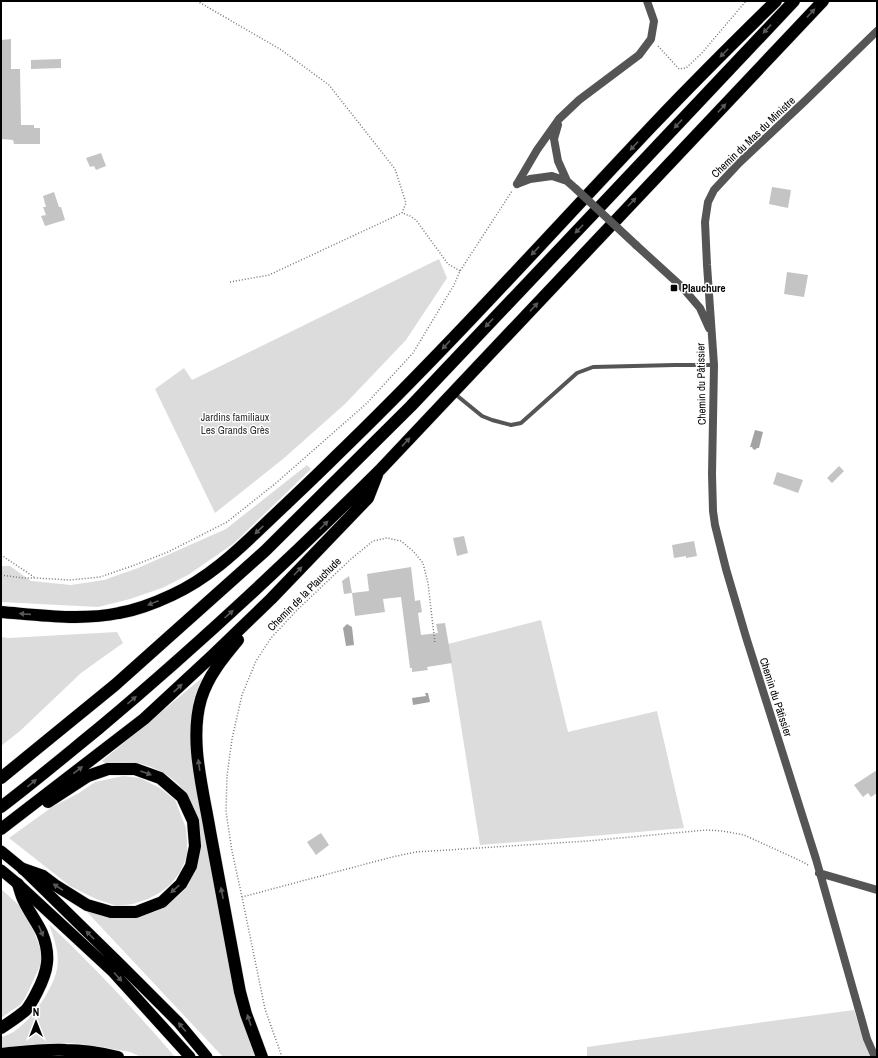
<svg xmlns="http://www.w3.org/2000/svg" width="878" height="1058" font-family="'Archivo Narrow',sans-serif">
<rect width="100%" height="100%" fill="#fff"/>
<path fill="#dcdcdc" d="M 439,259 L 447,278 L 406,340 L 345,404 L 283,459 L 215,513 L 155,389 L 184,368 L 192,380 Z
M 307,465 L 311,469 L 233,544 L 188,575 L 162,588 L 130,599 L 98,607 L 1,602 L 1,566 L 10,566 L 31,581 L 71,585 L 104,580 L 138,568 L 226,529 Z
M 541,620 L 568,732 L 657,711 L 684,828 L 592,836 L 480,845 L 448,644 Z
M 117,632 L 123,643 L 81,673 L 20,731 L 1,746 L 1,637 L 8,638 Z
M 202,678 L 194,699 L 190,729 L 196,784 L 259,1057 L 223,1057 L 86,911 C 107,918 118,917 140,914 C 144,913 151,913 155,912 C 162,908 176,898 182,892 C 191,882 200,858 201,845 C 203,827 190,800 180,786 C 171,775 149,764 135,763 C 124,763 111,768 102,761 Z
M 123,776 L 140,778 L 160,788 L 175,800 L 186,828 L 187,842 L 187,856 L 180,872 L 171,884 L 161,892 L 148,899 L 133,904 L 117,906 L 96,899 L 70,886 L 9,838 L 52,807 L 79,793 L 95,782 Z
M 1,889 L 21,907 L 32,927 L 42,953 L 40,966 L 25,998 L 20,1005 L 1,1018 Z
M 49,924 C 93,966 135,1010 175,1057 L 141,1057 L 130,1052 L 102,1047 L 72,1043 L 37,1044 L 1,1048 L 1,1037 C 24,1033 53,991 57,969 C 60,953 54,939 49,924 Z
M 854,1010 L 864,1042 L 871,1057 L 587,1057 L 587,1047 L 764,1022 Z"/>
<path fill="#a3a3a3" d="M 755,430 L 763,432 L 759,448 L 757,448 L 755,450 L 753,449 L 752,447 L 750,447 Z
M 347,624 L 352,627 L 354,645 L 346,646 L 343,628 Z
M 425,693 L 428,693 L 430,702 L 413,705 L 412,698 L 426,696 Z"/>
<path fill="#c4c4c4" d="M 11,39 L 11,69 L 20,69 L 21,125 L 34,125 L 34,128 L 40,128 L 40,144 L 14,144 L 13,140 L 1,139 L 1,40 Z
M 61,59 L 61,68 L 31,69 L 31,60 Z
M 101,153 L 106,166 L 96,170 L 94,166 L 90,167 L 86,158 Z
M 772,187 L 791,190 L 788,208 L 769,204 Z
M 54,192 L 59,207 L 61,207 L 65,220 L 45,226 L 41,216 L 46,215 L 43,207 L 46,207 L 43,196 Z
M 787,272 L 808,275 L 804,297 L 784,294 Z
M 839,466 L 844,471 L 832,483 L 827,478 Z
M 777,472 L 803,480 L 798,493 L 773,484 Z
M 464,536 L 468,553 L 457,556 L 453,538 Z
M 694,541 L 697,556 L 686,558 L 686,556 L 674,558 L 672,545 Z
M 411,567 L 415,601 L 420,600 L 422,612 L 418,613 L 421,635 L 438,633 L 436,624 L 445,623 L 452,663 L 427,667 L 428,670 L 412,672 L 412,668 L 410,668 L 401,597 L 383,599 L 385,612 L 355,616 L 352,593 L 369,591 L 367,574 Z
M 349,576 L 352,593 L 344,594 L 342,581 Z
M 877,770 L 877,793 L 871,797 L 868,793 L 863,797 L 854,785 Z
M 321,833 L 329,845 L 316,855 L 307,842 Z"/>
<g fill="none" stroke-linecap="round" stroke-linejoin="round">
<g stroke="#dbdbdb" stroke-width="12">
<path id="trunk" d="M 1,851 L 23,869 L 121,965 L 178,1022 L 207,1057
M 1,870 L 18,884 L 113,972 L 190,1057"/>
</g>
<g stroke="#dbdbdb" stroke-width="13">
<path id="motorway" d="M 1,612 C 39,615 81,621 119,613 C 137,610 155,603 172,595 C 207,579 235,553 262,527 C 287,503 312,480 336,456 C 446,350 548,236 653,125 C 693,83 734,42 776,1
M 238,640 C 223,658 208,676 201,699 C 189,740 203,789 210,831 C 220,884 230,938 240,992 L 246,1014 L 262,1057
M 1,778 L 115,685 L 265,551 L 411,406 L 593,214 L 794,1
M 1,807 C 34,782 66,755 98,729 C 196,647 289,560 379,471 L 823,1
M 1,829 L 144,719 L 212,656 L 271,599 L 368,498 L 377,475
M 23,869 L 43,876 L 55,885 L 87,905 L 111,912 L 136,912 L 162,902 L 181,884 L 191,866 L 195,846 L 193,821 L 182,797 L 160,778 L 135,769 L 108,769 L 88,776 L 48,802
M 1,1028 C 10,1022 18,1017 26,1010 C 31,1004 34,998 37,992 C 48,971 51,955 42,933 C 37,922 29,912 24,901 C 21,896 20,890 18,884
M 1,1054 C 22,1052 44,1049 66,1050 C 83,1050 101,1053 118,1057"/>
</g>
<path stroke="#777" stroke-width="1.5" stroke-dasharray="1 2" stroke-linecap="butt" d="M 197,1 L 280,49 L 329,85 L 395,169 L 406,203 L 402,213 L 410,216 L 416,220 L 448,264 L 460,271
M 658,46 L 679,69 L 686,68 L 701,54 L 746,1
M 230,282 L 269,275 L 402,213
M 1,555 L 34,577
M 1,575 L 23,578 L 36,578 L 70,580 L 100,577 L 135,565 L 168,552 L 227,522 L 276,483 L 366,404 L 413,353 L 454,285 L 460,271 L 512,191
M 242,897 L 232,851 L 226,812 L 227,776 L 232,739 L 242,695 L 256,661 L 271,638 L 297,610 L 351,559 L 373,541 L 387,538 L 401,541 L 413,551 L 423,563 L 428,583 L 435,644
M 282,1057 L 265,1009 L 242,897 L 392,857 L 416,852 L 588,841 L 706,830 L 723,831 L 744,835 L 801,861 L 808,865"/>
<path stroke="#555" stroke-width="4" d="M 455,394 L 482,416 L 492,420 L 511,425 L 521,423 L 577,373 L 593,367 L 675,365 L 714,365"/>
<path stroke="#555" stroke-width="8" d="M 558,125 L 554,139 L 558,161 L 567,181 L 576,189
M 517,184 L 537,150 L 559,119 L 579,100 L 639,55 L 651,39 L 654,21 L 647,1
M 517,184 L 530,179 L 552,176 L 567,181
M 636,245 L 682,287 L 700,308 L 709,328
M 819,873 L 877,890
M 875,1057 L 867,1039 L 860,1014 L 816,859 L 746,637 L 726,569 L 715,525 L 713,511 L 712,474 L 714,365 L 707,265 L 705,222 L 708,202 L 714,190 L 739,163 L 805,101 L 877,31"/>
<use href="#trunk" stroke="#000" stroke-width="11"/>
<use href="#motorway" stroke="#000" stroke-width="12"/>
<path stroke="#555" stroke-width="8" d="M 576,189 L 636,245"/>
</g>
<defs><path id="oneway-solid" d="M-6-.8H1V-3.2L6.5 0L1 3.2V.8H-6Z"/></defs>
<g fill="#595959">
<use href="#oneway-solid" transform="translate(811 13) rotate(-47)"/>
<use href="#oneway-solid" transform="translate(767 29) rotate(133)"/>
<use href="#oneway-solid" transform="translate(724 53) rotate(135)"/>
<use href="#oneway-solid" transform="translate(722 108) rotate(-47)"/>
<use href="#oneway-solid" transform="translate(678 124) rotate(133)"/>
<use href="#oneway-solid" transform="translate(634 146) rotate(133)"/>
<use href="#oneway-solid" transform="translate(632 202) rotate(-46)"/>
<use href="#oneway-solid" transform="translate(579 229) rotate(134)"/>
<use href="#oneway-solid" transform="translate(535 251) rotate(133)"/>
<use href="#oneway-solid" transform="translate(534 307) rotate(-47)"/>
<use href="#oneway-solid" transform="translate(489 323) rotate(133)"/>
<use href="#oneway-solid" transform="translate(446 345) rotate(133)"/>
<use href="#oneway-solid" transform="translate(406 442) rotate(-47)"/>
<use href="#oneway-solid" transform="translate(324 525) rotate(-45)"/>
<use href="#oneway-solid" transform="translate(259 530) rotate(137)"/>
<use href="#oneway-solid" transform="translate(298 571) rotate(-46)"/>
<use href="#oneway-solid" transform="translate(153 603) rotate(158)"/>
<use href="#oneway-solid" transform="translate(25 614) rotate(-176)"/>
<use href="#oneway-solid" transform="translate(229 614) rotate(-42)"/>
<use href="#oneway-solid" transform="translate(178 688) rotate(-43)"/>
<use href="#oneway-solid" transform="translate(132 700) rotate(-40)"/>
<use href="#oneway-solid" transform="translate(199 765) rotate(-98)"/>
<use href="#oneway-solid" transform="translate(78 770) rotate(-37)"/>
<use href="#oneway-solid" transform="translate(146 773) rotate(20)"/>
<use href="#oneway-solid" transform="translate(32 783) rotate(-39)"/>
<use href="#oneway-solid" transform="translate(58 887) rotate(-147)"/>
<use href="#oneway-solid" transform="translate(175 889) rotate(138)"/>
<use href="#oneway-solid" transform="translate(222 893) rotate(-101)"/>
<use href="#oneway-solid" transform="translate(41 931) rotate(67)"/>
<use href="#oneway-solid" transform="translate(90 935) rotate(-135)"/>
<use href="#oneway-solid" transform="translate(118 977) rotate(48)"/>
<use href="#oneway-solid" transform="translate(249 1020) rotate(-109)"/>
<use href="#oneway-solid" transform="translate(182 1027) rotate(-130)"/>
</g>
<rect fill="#000" stroke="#fff" stroke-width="1.5" x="670" y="284" width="8" height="8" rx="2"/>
<g text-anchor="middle" stroke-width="3" stroke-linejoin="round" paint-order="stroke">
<g font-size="11" fill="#000" stroke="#fff">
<text transform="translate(753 137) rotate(-44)" y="4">Chemin du Mas du Ministre</text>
<text transform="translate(701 384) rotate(-91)" y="4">Chemin du Pâtissier</text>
<text transform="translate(304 594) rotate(-45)" y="4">Chemin de la Plauchude</text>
<text transform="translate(776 697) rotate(72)" y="4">Chemin du Pâtissier</text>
</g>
<g font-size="11" font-weight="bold" fill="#000" stroke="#fff" text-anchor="start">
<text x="682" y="292">Plauchure</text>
</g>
<g font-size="11" fill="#333" stroke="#fff">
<text x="235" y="421">Jardins familiaux<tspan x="235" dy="13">Les Grands Grès</tspan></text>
</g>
</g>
<rect width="878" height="1058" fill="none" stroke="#000000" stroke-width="4"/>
<g transform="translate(36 1022)" stroke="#ffffff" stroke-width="3" paint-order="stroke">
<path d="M0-3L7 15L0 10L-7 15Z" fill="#000000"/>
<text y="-6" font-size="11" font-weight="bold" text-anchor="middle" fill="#000000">N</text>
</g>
</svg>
